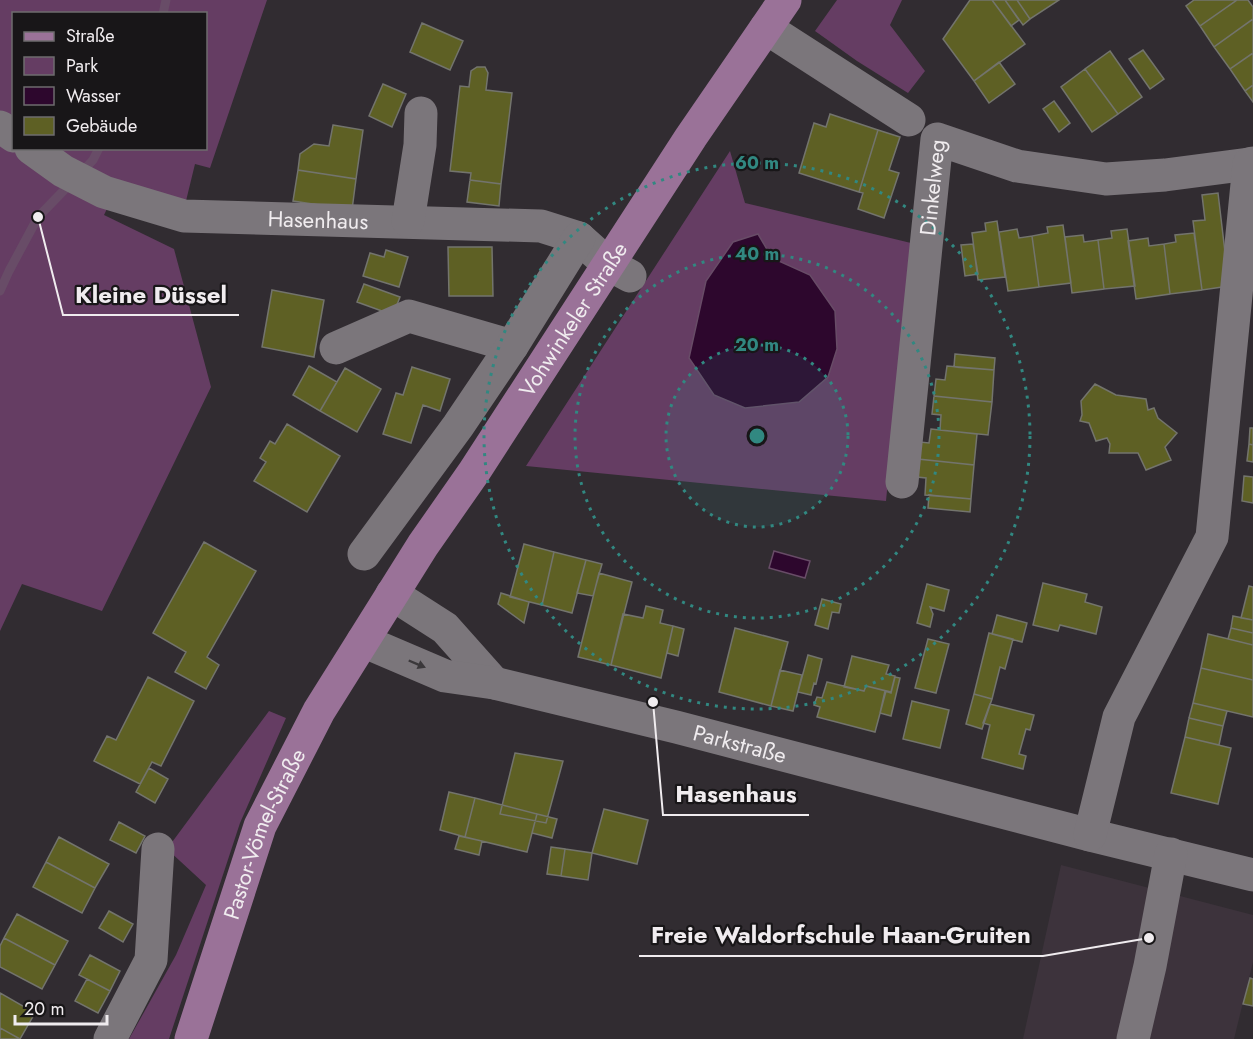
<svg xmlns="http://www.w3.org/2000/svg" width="1253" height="1039" font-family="Jost,sans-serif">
<rect width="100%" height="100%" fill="#312c31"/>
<path fill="#3d333c" d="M 1061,865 L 1253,915 L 1253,962 L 1234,1039 L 1023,1039 Z"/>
<path fill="#653d63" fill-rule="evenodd" d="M 0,0 L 267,0 L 210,168 L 195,164 L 185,205 L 117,188 L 104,215 L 174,249 L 211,387 L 102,611 L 22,584 L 0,631 ZM 14,14 L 206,14 L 206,148 L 14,148 Z
M 837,0 L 902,0 L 890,25 L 925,71 L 908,93 L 857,61 L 815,31 Z
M 730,151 L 745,203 L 911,243 L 886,501 L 526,466 Z
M 269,711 L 286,718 L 240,823 L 169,1039 L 129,1039 L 176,955 L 206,885 L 167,849 Z"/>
<path fill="#2d072d" stroke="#684c67" stroke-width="1.5" d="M 758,234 L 772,258 L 810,275 L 835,311 L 837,349 L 828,377 L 799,402 L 745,408 L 714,395 L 689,358 L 706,281 L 733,242 Z
M 774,551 L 810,561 L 805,578 L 769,568 Z"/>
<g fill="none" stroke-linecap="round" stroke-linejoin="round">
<path stroke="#684c67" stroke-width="9" d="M 163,14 L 166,0
M 81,173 L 93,160 L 99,148
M 0,291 L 9,271 L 38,217 L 71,183"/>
</g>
<path fill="#5e6024" stroke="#73746d" stroke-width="1.5" d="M 970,0 L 992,0 L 1025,44 L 974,81 L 943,39 Z
M 992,0 L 1005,0 L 1019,20 L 1011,26 Z
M 1005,0 L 1017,0 L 1030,19 L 1023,25 Z
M 1017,0 L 1059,0 L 1030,19 Z
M 1194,0 L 1237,0 L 1200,26 L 1186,6 Z
M 1237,0 L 1248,0 L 1253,7 L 1253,19 L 1214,47 L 1200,26 Z
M 1253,19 L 1253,53 L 1230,69 L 1214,47 Z
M 422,23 L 463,41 L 450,70 L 410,52 Z
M 1143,50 L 1164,79 L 1150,89 L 1129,59 Z
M 1110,51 L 1142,97 L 1118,114 L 1085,69 Z
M 1253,53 L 1253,85 L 1245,91 L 1230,69 Z
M 999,62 L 1015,84 L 989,103 L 974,81 Z
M 477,67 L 485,67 L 488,73 L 486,90 L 512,93 L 501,184 L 470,180 L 471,173 L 450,171 L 460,86 L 469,87 L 471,71 Z
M 1085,69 L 1118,114 L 1092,132 L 1061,87 Z
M 383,84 L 406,94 L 392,127 L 369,116 Z
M 1253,85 L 1253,102 L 1245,91 Z
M 1054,101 L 1070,123 L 1059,132 L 1043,109 Z
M 830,114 L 878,130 L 859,192 L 799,173 L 814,123 L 826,127 Z
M 333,125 L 363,130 L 356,179 L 298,170 L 300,154 L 314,144 L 329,146 Z
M 878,130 L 900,137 L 889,170 L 899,173 L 884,218 L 858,209 L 863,193 L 859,192 Z
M 298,170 L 356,179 L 352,210 L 293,201 Z
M 470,180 L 501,184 L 499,206 L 467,202 Z
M 1218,193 L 1229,286 L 1202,290 L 1193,221 L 1205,220 L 1202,195 Z
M 997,221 L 1005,277 L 978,280 L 972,233 L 986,231 L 985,223 Z
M 1063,225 L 1071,283 L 1039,287 L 1032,236 L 1048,233 L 1047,227 Z
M 1017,229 L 1019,238 L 1032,236 L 1039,287 L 1008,291 L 999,232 Z
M 1127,229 L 1135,286 L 1104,289 L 1098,240 L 1112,238 L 1111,231 Z
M 1194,233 L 1202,290 L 1170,294 L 1164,244 L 1176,242 L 1175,235 Z
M 1083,235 L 1084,242 L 1098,240 L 1104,289 L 1072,293 L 1065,237 Z
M 1148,238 L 1149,246 L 1164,244 L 1170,294 L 1136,299 L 1128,241 Z
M 973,244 L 978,274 L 965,276 L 961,245 Z
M 448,247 L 492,247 L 493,296 L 449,296 Z
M 386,250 L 408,257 L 399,287 L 363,276 L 370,253 L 384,257 Z
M 364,284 L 400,297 L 393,315 L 357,302 Z
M 272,290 L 324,300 L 314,357 L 262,347 Z
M 955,354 L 995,358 L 994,370 L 954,367 Z
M 309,366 L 337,382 L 320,411 L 293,395 Z
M 947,366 L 994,370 L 992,402 L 934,396 L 936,379 L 945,380 Z
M 412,367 L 450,379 L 440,411 L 423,405 L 411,443 L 383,434 L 396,393 L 403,395 Z
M 345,368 L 381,389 L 357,432 L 320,411 Z
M 1095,384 L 1116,395 L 1146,399 L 1148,410 L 1154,408 L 1158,418 L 1177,433 L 1165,447 L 1171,460 L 1146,470 L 1138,453 L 1109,453 L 1110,444 L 1107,438 L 1096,441 L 1089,423 L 1080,421 L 1082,415 L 1081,401 Z
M 934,396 L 992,402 L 988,435 L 940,430 L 941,415 L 932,414 Z
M 287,424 L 340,456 L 307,512 L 254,481 L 266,462 L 260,458 L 270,441 L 275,444 Z
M 1250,428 L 1253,428 L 1253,445 L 1249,444 Z
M 931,429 L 977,434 L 974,465 L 918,459 L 920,442 L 929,443 Z
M 1249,444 L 1253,445 L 1253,462 L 1247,461 Z
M 918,459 L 974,465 L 971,499 L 925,495 L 926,478 L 917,477 Z
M 1244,476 L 1253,477 L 1253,503 L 1242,501 Z
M 929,495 L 971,499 L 970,512 L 928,508 Z
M 204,542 L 256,571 L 207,657 L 219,665 L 206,689 L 175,672 L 186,652 L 153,633 Z
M 524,544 L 554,552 L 542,605 L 510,597 Z
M 554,552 L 586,560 L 572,613 L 542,605 Z
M 586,560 L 602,564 L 593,596 L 577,593 Z
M 599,573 L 632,582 L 611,665 L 578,657 Z
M 1043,583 L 1087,594 L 1085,602 L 1102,607 L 1096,634 L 1060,625 L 1058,631 L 1033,625 Z
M 927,584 L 949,590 L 944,611 L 930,607 L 933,614 L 930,627 L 917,623 Z
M 1249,586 L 1253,587 L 1253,620 L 1241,618 Z
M 501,593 L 529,602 L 524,623 L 498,604 Z
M 822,599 L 841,604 L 839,613 L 832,612 L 828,629 L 815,625 Z
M 646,606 L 663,610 L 660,623 L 673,626 L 661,678 L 611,665 L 623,614 L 643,618 Z
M 997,615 L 1027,623 L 1022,642 L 992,634 Z
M 1233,616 L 1253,620 L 1253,633 L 1231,628 Z
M 673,626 L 684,629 L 678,656 L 667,653 Z
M 735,628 L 788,642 L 771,706 L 719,692 Z
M 1231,628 L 1253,633 L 1253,645 L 1228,639 Z
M 989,633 L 1013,639 L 1005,669 L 1000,667 L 992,699 L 974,694 Z
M 1208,634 L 1253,645 L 1253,680 L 1201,668 Z
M 928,639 L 949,644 L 936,693 L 915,688 Z
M 808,655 L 822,659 L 816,684 L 814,683 L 811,695 L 798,692 Z
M 852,656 L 889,665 L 886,674 L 895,676 L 891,692 L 866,686 L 864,691 L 844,687 Z
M 1201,668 L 1253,680 L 1253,717 L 1193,703 Z
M 780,670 L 802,675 L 793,711 L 771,706 Z
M 148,677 L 194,701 L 161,766 L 152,762 L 140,784 L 94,761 L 107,736 L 116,740 Z
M 895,677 L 900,678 L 891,716 L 880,713 L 885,691 L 891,693 Z
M 827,682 L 864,691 L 866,686 L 886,691 L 875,732 L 817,717 L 820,707 L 814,705 L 817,697 L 822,698 Z
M 974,694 L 992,699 L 982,729 L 966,724 Z
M 912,701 L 949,710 L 940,748 L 903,739 Z
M 1193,703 L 1227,711 L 1223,726 L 1189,718 Z
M 990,704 L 1034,715 L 1030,730 L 1026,729 L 1019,754 L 1026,756 L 1023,769 L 982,758 L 990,725 L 983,723 Z
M 1189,718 L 1223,726 L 1219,745 L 1185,737 Z
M 1185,737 L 1231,748 L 1218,804 L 1171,793 Z
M 515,753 L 563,761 L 546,823 L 500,814 Z
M 149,768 L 168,779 L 155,803 L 136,792 Z
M 449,792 L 475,798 L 465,837 L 440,830 Z
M 475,798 L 537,814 L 527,852 L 465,837 Z
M 604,809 L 648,820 L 637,864 L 592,853 Z
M 537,814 L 557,819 L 552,838 L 532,833 Z
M 119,822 L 145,836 L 136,853 L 110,840 Z
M 459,836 L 482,841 L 479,855 L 455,849 Z
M 59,837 L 109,864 L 95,888 L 46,862 Z
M 551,847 L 565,849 L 561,876 L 547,874 Z
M 565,849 L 592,853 L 588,880 L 561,876 Z
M 46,862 L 95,888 L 82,913 L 33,887 Z
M 109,911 L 133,924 L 123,942 L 99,928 Z
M 17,914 L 68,941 L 55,965 L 4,938 Z
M 4,938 L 55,965 L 42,989 L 0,967 L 0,946 Z
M 90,955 L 120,971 L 110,991 L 79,975 Z
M 1250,978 L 1253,979 L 1253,1006 L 1243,1004 Z
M 87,979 L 110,991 L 98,1013 L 75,1001 Z
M 0,993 L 35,1013 L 20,1039 L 0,1028 Z
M 0,1028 L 20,1039 L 0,1039 Z"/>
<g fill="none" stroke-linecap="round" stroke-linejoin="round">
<g stroke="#7b767b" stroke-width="33">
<path d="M 766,28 L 909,120"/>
<path d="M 0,127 L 14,136"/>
<path id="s1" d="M 31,148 L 63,171 L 104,192 L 184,216 L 541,226 L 579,238 L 608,264 L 630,276"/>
<path d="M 408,221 L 420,145 L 421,113"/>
<path d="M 336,348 L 409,316 L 512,346"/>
<path id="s2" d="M 902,482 L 937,139 L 1017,166 L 1106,179 L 1165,175 L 1249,164"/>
<path d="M 364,554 L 458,426 L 512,346 L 579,238"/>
<path d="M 392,594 L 445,628 L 494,683"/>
<path id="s3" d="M 363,641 L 445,676 L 494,683 L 676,727 L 1090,835 L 1253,875"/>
<path d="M 1090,835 L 1119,717 L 1212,537 L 1249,164 L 1253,163"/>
<path d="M 110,1039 L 151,960 L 158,849"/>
<path d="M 1133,1039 L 1150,966 L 1171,854"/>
</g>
<path stroke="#9a7298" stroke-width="33" id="s4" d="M 191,1039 L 260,826 L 319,711 L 423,545 L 474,472 L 691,137 L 785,0"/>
</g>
<defs><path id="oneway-solid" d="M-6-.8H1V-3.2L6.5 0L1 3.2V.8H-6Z" transform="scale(1.5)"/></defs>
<use fill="#3b383b" href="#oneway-solid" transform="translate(417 664) rotate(23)"/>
<circle cx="757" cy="436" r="91" fill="#318881" fill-opacity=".12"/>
<g fill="none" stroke="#318881" stroke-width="3" stroke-dasharray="3 6">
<circle cx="757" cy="436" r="91"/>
<circle cx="757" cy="436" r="182"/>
<circle cx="757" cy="436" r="273"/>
</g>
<g text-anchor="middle" stroke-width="4.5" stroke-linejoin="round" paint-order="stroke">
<g font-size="22" fill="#f0ecef" stroke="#181618">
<text dy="8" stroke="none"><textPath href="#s2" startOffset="296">Dinkelweg</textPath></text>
<text dy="8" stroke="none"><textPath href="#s1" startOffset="303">Hasenhaus</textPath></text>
<text dy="8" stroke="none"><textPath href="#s4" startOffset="820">Vohwinkeler Straße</textPath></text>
<text dy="8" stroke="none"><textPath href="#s3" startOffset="392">Parkstraße</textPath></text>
<text dy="8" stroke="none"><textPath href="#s4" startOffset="218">Pastor-Vömel-Straße</textPath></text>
</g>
</g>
<circle cx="757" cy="436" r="9" fill="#318881" stroke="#181618" stroke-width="3"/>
<g font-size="18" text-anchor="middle" font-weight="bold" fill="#318881" stroke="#181618" stroke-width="4.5" stroke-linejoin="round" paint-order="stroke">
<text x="757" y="169">60 m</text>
<text x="757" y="260">40 m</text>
<text x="757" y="351">20 m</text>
</g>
<path fill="none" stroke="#f0ecef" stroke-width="2" d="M38 217L63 315H239M653 702L663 815H809M1149 938L1043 956H639"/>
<g fill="#f0ecef" stroke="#181618" stroke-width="2">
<circle cx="38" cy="217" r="6"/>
<circle cx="653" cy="702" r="6"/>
<circle cx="1149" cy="938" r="6"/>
</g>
<g font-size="24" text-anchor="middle" font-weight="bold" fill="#f0ecef" stroke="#181618" stroke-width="4.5" stroke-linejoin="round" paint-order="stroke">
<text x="151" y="303">Kleine Düssel</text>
<text x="736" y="802">Hasenhaus</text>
<text x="841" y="943">Freie Waldorfschule Haan-Gruiten</text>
</g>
<rect x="12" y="12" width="195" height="138" fill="#181618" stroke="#6e6c6e" stroke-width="1.5"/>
<rect x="24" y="32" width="30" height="9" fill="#9a7298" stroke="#6e6c6e" stroke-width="1.5"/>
<text x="66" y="42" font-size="18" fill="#f0ecef">Straße</text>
<rect x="24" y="57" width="30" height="18" fill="#653d63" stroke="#6e6c6e" stroke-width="1.5"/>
<text x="66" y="72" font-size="18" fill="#f0ecef">Park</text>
<rect x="24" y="87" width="30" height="18" fill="#2d072d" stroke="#6e6c6e" stroke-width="1.5"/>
<text x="66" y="102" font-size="18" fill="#f0ecef">Wasser</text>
<rect x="24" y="117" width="30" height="18" fill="#5e6024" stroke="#6e6c6e" stroke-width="1.5"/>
<text x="66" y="132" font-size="18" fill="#f0ecef">Gebäude</text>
<path d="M15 1015v9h92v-9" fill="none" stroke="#f0ecef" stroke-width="3"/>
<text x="24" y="1015" font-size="18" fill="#f0ecef" stroke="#181618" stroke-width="4.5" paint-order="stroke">20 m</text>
</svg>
